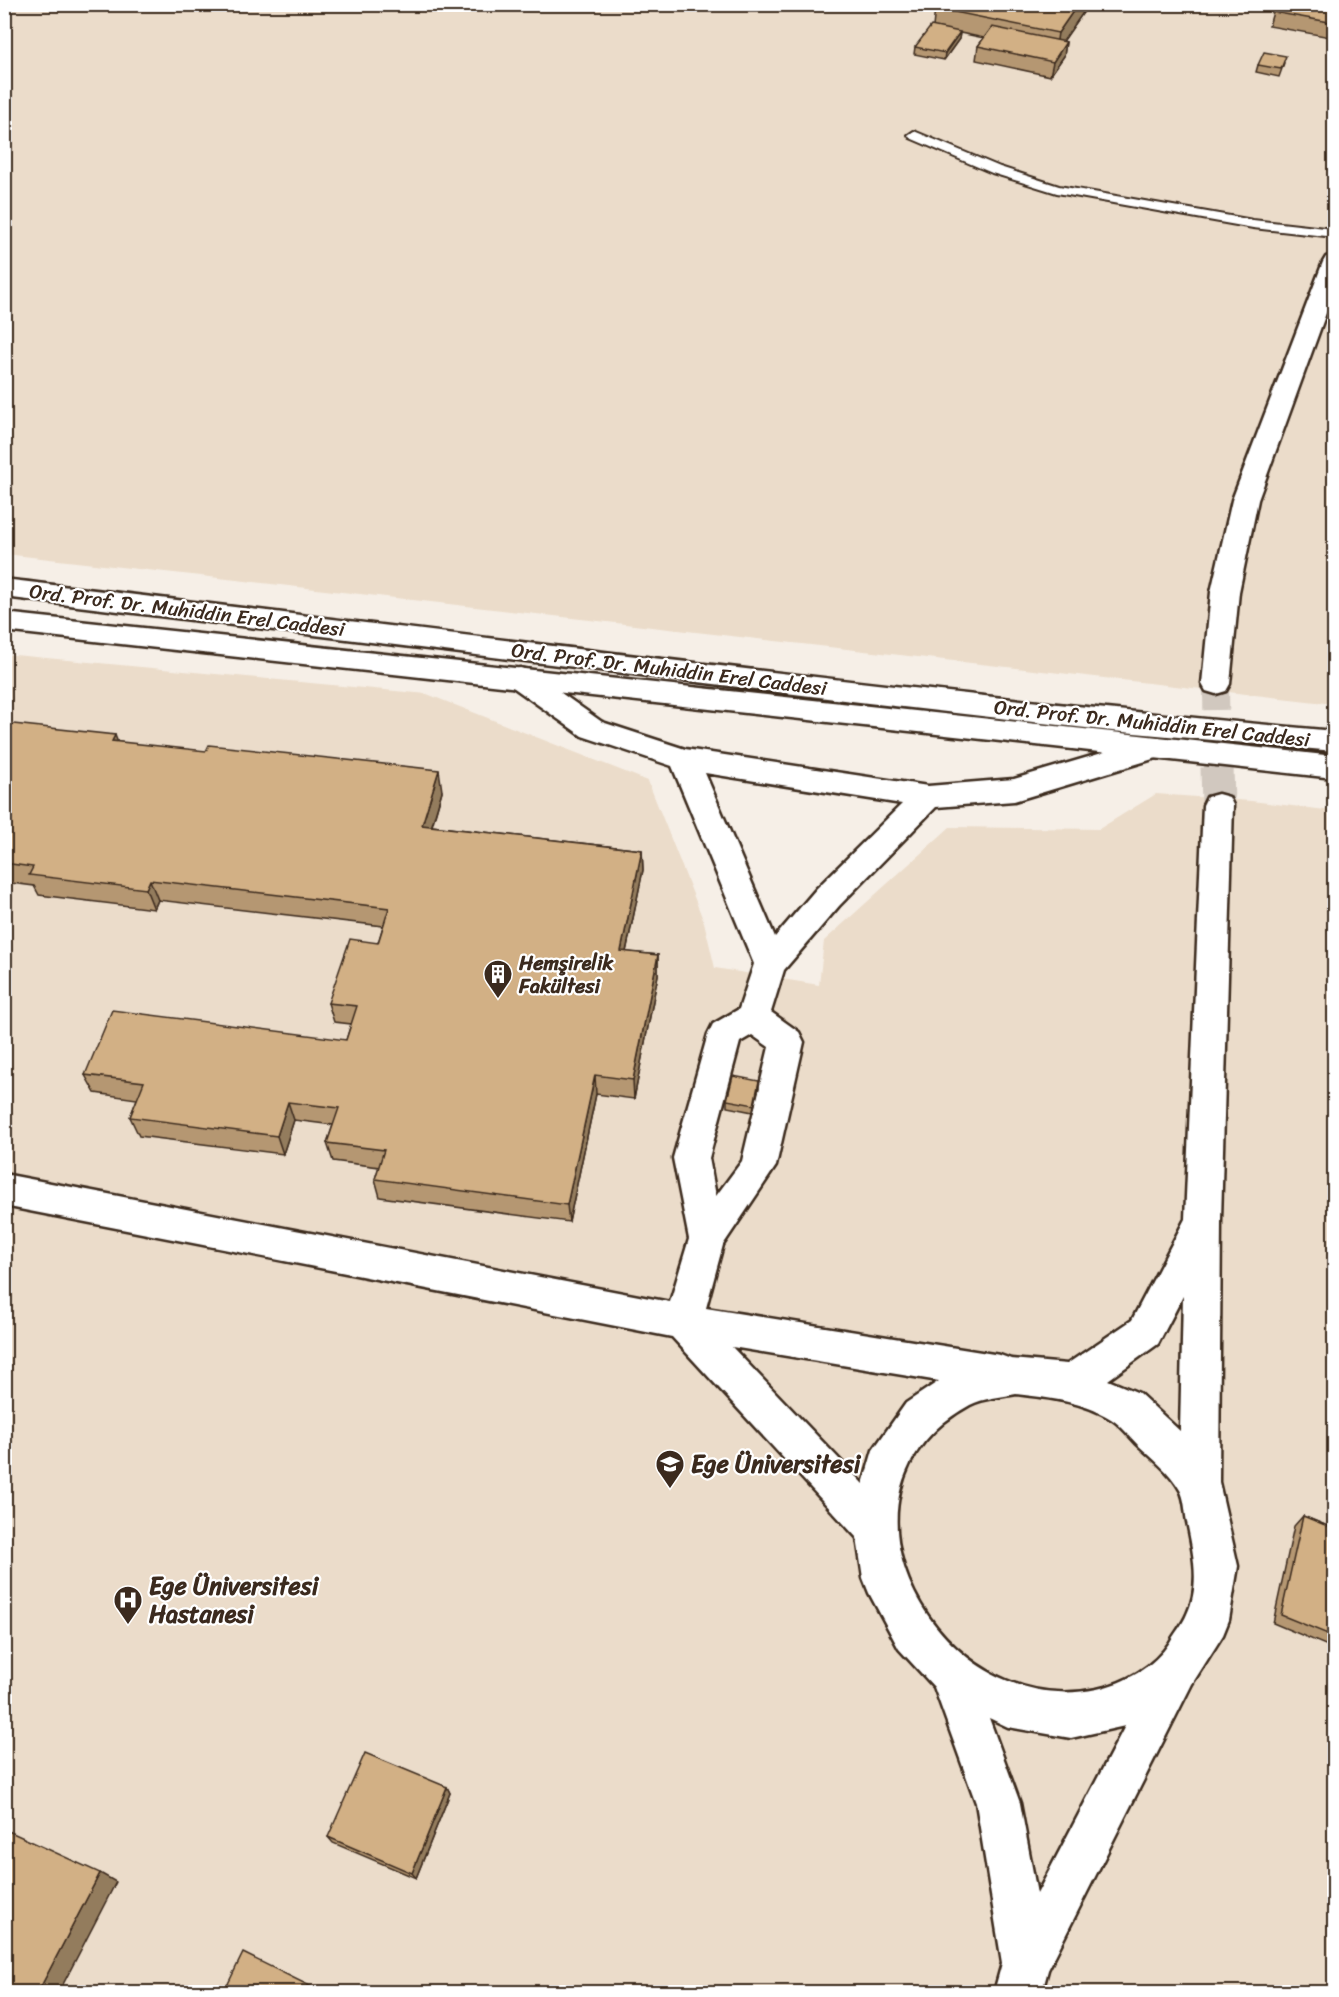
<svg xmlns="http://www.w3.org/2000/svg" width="1339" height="1997" font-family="Sriracha,sans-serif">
<rect width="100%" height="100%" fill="#f6efe7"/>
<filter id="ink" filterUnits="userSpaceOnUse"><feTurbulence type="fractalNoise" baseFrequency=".0167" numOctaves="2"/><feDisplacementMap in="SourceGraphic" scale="12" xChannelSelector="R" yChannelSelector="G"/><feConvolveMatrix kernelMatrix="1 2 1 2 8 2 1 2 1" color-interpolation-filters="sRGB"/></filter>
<g filter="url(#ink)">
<path fill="#ebdcca" d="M 5,5 L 1334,5 L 1334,704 L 5,554 Z
M 4,654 L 427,694 L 648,781 L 704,922 L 715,968 L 819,985 L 824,941 L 950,827 L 1099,829 L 1156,794 L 1251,801 L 1334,811 L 1334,1992 L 5,1992 Z"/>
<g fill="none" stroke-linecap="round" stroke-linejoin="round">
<path stroke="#d1c8bf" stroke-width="26" stroke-dasharray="26 14" stroke-linecap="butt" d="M 1216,684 L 1217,768"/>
<path stroke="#d1c8bf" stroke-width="33" stroke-dasharray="33 16" stroke-linecap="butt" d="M 1217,767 L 1218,805"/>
<g stroke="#3b2a1e" stroke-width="4">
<path id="service" d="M 914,131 L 1000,167 L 1059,186 L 1253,220 L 1334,229 L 1334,237 L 1253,228 L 1057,193 L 992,173 L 910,138 L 908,135 Z"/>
</g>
<g stroke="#3b2a1e" stroke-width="5">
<path id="minor" d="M 1334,255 L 1334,291 L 1258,500 L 1239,592 L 1230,684 L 1226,691 L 1216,694 L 1206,691 L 1202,684 L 1211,592 L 1232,500 L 1323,262 L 1326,257 Z
M 520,668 L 530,671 L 602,722 L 685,749 L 928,786 L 1014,779 L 1153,738 L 1163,742 L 1168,749 L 1163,756 L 1014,801 L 936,807 L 839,906 L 784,970 L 771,1012 L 799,1032 L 804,1042 L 776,1166 L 723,1245 L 706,1308 L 1000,1355 L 1011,1359 L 1067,1364 L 1132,1320 L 1185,1219 L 1203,805 L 1207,797 L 1218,794 L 1229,797 L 1233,805 L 1221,1220 L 1219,1482 L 1238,1566 L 1229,1620 L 1223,1635 L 1192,1684 L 1048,1970 L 1042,1992 L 994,1992 L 1002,1963 L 976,1803 L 934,1687 L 899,1649 L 869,1593 L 863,1578 L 857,1538 L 672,1337 L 4,1206 L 4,1174 L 670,1302 L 689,1239 L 673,1158 L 708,1034 L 713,1024 L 739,1009 L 754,964 L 672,766 L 582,736 L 510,685 L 506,678 L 510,671 ZM 705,773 L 902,804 L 817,888 L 775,937 ZM 752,1035 L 769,1047 L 742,1161 L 716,1196 L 709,1158 L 740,1042 ZM 1183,1296 L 1180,1431 L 1139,1393 L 1108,1380 L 1158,1344 ZM 732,1347 L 939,1381 L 906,1403 L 873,1450 L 863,1484 ZM 1016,1394 C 1049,1398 1082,1401 1111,1419 C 1121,1425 1130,1437 1138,1445 C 1152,1458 1170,1472 1180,1490 C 1185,1498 1185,1512 1187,1522 C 1193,1551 1201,1585 1187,1614 C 1183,1624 1175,1633 1170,1642 C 1154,1667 1125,1683 1097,1689 C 939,1723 810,1492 970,1405 C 983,1398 1002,1397 1016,1394 ZM 989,1718 L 1008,1727 L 1071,1738 L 1125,1726 L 1037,1894 L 1020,1803 Z"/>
</g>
<g stroke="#3b2a1e" stroke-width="5">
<path id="secondary" d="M 4,579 C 447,632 890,691 1334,731 L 1334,751 L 1112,731 L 868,703 L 4,597 Z
M 4,613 L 1334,756 L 1334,778 L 4,631 Z"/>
</g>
<use href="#service" fill="#fff" fill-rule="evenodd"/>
<use href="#minor" fill="#fff" fill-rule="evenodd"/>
<use href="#secondary" fill="#fff" fill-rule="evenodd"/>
</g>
<path fill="#b59772" stroke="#3b2a1e" stroke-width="1.5" d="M 1089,4 L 1063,41 L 1066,42 L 1064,56 L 1050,76 L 976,60 L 978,46 L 984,38 L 960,33 L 959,39 L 944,60 L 914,54 L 915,47 L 933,27 L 935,8 Z
M 1335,4 L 1335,28 L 1330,37 L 1269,26 L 1273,12 Z
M 1284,63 L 1279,77 L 1256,72 L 1258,65 Z
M 4,723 L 118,742 L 442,791 L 432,826 L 642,850 L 643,870 L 626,952 L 658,955 L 658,975 L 634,1099 L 596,1094 L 569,1222 L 380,1197 L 375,1179 L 379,1167 L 333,1161 L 327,1143 L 333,1125 L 294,1120 L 283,1154 L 139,1136 L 130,1117 L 137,1099 L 95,1093 L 85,1075 L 346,1040 L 351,1024 L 334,1022 L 328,1003 L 378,943 L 383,926 L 158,900 L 154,909 L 39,895 L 34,886 L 4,882 Z
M 759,1081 L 753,1112 L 727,1107 L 727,1100 Z
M 1303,1516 L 1335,1529 L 1335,1643 L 1330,1647 L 1273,1623 L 1294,1526 Z
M 447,1787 L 450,1793 L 416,1878 L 333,1843 L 328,1837 Z"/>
<path fill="#937b5d" stroke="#3b2a1e" stroke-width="1.5" d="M 1078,4 L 1089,4 L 1055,53 L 1058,33 Z
M 960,32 L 959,39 L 944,60 L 945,53 Z
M 1066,42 L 1064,56 L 1050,76 L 1053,62 Z
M 115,735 L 123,756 L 112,741 Z
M 439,770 L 442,791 L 426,845 L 422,825 Z
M 642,850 L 643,870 L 622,971 L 621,951 Z
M 150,880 L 158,900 L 154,909 L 146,889 Z
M 658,955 L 658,975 L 634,1099 L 633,1080 Z
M 595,1075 L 596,1094 L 569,1222 L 567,1205 Z
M 759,1081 L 759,1088 L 753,1112 L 754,1105 Z
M 288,1102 L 294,1120 L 283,1154 L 277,1136 Z
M 447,1787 L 450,1793 L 416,1878 L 412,1873 Z
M 100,1873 L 116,1882 L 59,1992 L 38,1992 Z"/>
<path fill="#d2b085" stroke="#3b2a1e" stroke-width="1.5" d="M 938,4 L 1078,4 L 1058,33 L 935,8 Z
M 1277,4 L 1335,4 L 1335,23 L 1273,12 Z
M 931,26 L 960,32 L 945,53 L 915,47 Z
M 992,27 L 1066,42 L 1053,62 L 978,46 Z
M 1264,52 L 1286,56 L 1281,69 L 1258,65 Z
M 4,723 L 115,735 L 112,741 L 206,751 L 209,745 L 439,770 L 422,825 L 642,850 L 621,951 L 658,955 L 633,1080 L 595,1075 L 567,1205 L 375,1179 L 384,1150 L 327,1143 L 339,1108 L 288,1102 L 277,1136 L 130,1117 L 144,1082 L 85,1075 L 112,1010 L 346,1040 L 357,1006 L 328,1003 L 350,939 L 378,943 L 389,908 L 150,880 L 146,889 L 29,875 L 33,867 L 4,863 Z
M 733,1076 L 759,1081 L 754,1105 L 727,1100 Z
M 1303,1516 L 1335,1529 L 1335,1637 L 1281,1615 Z
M 365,1753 L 447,1787 L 412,1873 L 328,1837 Z
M 4,1829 L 100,1873 L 38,1992 L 4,1992 Z
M 243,1953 L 322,1992 L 224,1992 Z"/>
</g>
<defs>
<g id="building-pin" transform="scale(1.5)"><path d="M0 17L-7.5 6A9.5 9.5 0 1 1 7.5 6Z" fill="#3b2a1e" stroke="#fff"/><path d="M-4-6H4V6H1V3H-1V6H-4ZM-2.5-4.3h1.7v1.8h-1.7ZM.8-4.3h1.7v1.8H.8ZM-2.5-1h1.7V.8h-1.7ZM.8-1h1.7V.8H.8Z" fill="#fff"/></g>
<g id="university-pin" transform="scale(1.5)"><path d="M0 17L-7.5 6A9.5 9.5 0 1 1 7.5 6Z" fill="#3b2a1e" stroke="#fff"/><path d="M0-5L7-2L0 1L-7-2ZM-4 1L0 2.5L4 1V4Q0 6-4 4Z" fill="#fff"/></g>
<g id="hospital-pin" transform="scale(1.5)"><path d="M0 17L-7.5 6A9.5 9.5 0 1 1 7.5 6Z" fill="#3b2a1e" stroke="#fff"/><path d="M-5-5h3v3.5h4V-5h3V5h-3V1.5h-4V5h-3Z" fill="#fff"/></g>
</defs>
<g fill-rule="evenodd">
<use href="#building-pin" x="498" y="974"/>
<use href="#university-pin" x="670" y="1464"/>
<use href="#hospital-pin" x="128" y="1600"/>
</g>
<g text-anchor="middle" stroke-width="4.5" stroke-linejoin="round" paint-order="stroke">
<g font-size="20" fill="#3b2a1e" stroke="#fff">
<text transform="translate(187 610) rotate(7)" y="7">Ord. Prof. Dr. Muhiddin Erel Caddesi</text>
<text transform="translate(669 669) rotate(7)" y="7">Ord. Prof. Dr. Muhiddin Erel Caddesi</text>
<text transform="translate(1152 723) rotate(6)" y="7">Ord. Prof. Dr. Muhiddin Erel Caddesi</text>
</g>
<g font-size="20" font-weight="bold" fill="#3b2a1e" stroke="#fff" text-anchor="start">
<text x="519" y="970">Hemşirelik<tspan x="519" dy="23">Fakültesi</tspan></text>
</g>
<g font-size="24" font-weight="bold" fill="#3b2a1e" stroke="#fff" text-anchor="start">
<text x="691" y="1472">Ege Üniversitesi</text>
<text x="149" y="1594">Ege Üniversitesi<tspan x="149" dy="28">Hastanesi</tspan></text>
</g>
</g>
<rect width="1339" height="1997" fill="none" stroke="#fff" stroke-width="24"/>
<rect x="12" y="12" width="1315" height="1973" fill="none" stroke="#3b2a1e" stroke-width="2" filter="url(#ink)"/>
</svg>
